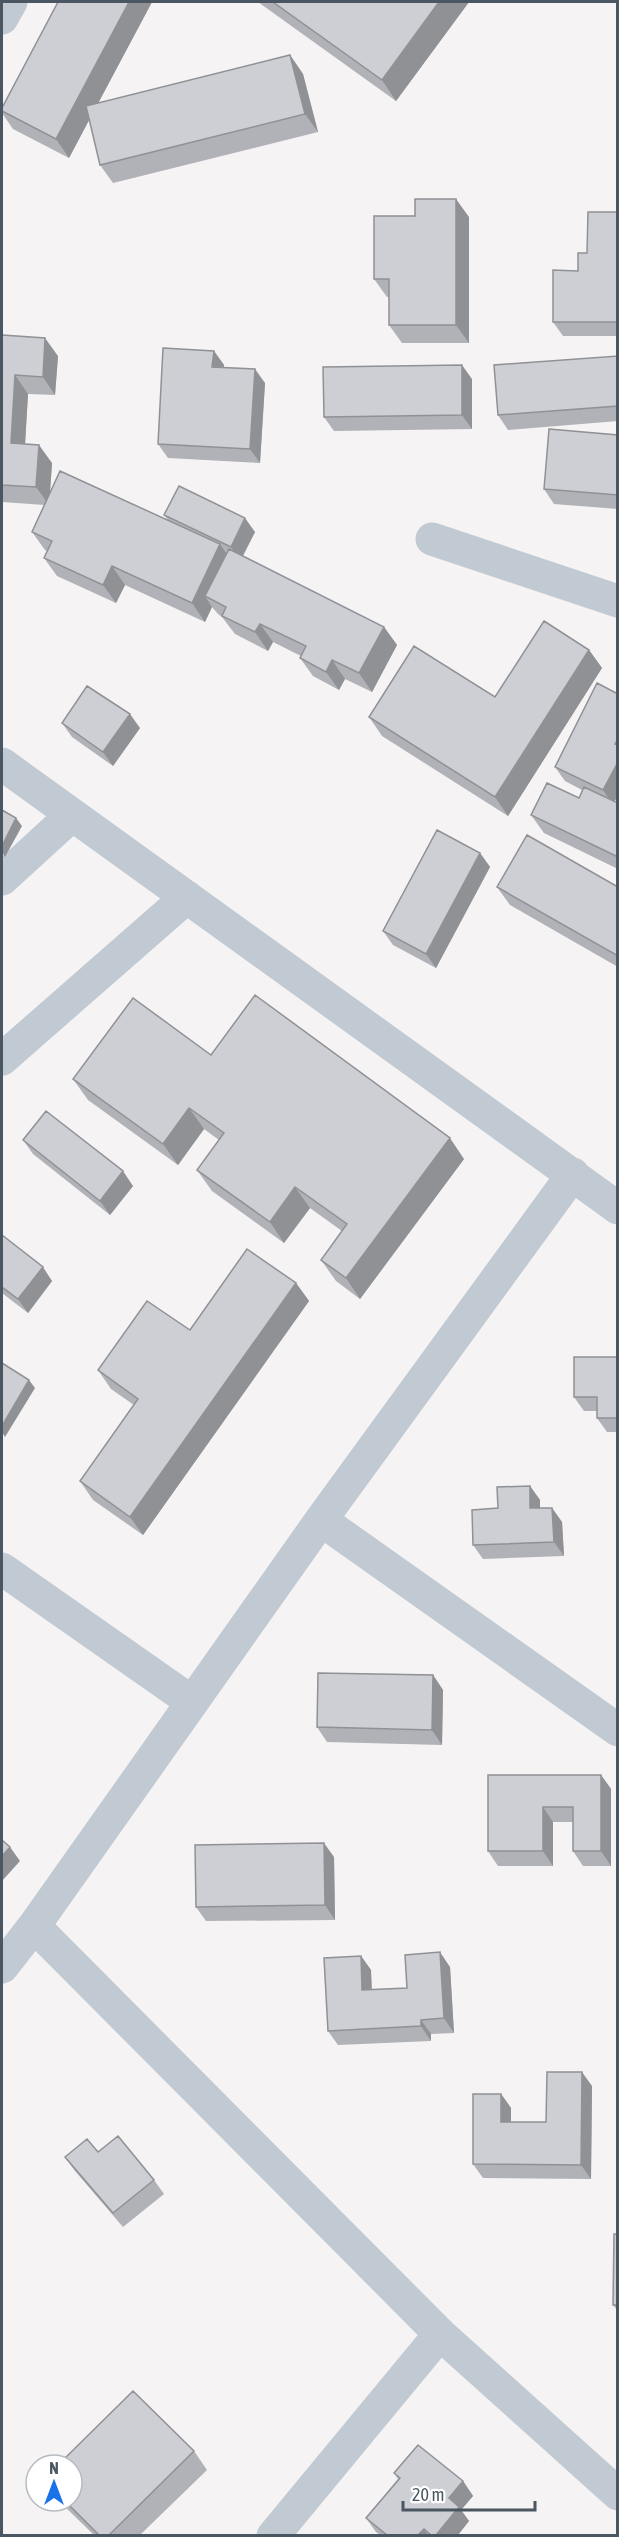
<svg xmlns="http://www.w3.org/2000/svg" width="619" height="2537" font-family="'Asap Condensed',sans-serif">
<rect width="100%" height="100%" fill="#f5f3f3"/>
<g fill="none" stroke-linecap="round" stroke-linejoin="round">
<path stroke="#c1cad2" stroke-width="33" d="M 2,18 L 11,2
M 432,539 L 618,601
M 2,764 L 618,1208
M 2,879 L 72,815
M 2,1059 L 187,897
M 573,1174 L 321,1520 L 34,1926 L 440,2334 L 618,2494
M 321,1520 L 618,1730
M 2,1569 L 192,1702
M 2,1967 L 34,1926
M 273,2536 L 440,2334"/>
</g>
<path fill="#b0b2b7" d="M 58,2 L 152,2 L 98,103 L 290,55 L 303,74 L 318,132 L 113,183 L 100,165 L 89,119 L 69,158 L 13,129 L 2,113 L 2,108 Z
M 258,2 L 469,2 L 396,101 Z
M 618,212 L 618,336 L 563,336 L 553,322 L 587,253 Z
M 469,217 L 469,343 L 402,343 L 389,325 L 389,297 L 387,297 L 374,279 Z
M 2,335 L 58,356 L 55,395 L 28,394 L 25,444 L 52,463 L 50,494 L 168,520 L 164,515 L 255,532 L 243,556 L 384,627 L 397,645 L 372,692 L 345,679 L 339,690 L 313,676 L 300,658 L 301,656 L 273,642 L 268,651 L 235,634 L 222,617 L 218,614 L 212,607 L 205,622 L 125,585 L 116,603 L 57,576 L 44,558 L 47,551 L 45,550 L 32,532 L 45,505 L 2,502 Z
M 214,351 L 224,365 L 223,368 L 265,383 L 260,463 L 168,458 L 158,444 Z
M 618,356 L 618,421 L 508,430 L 498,415 Z
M 472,379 L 472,429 L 334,431 L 324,417 Z
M 618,435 L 618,509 L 554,504 L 544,489 Z
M 589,650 L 602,668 L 508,816 L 382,736 L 369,717 L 495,697 Z
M 618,694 L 618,795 L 614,802 L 618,803 L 618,869 L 544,833 L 531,815 L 579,798 L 582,790 L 565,781 L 555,767 Z
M 62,723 L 140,728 L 113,766 L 72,737 Z
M 480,853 L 490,867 L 436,968 L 393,945 L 383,931 Z
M 497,887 L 618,887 L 618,967 L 510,905 Z
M 211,1055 L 464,1159 L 360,1299 L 336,1281 L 321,1260 L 342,1231 L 310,1208 L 284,1243 L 212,1191 L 197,1170 L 219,1140 L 204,1129 L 178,1165 L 88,1100 L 73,1079 Z
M 23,1140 L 133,1186 L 110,1215 L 33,1154 Z
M 2,1235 L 52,1281 L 28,1313 L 2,1293 Z
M 296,1283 L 309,1301 L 143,1535 L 93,1500 L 80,1481 L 134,1405 L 111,1389 L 98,1370 Z
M 618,1357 L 618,1432 L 607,1432 L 597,1418 L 597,1411 L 584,1411 L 574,1397 Z
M 530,1486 L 540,1500 L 540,1508 L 552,1508 L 562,1522 L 564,1556 L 483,1559 L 473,1545 L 498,1508 Z
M 433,1675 L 443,1690 L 442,1745 L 327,1742 L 317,1727 Z
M 488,1775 L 601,1775 L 611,1789 L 611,1866 L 583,1866 L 573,1851 L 573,1822 L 553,1822 L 553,1866 L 498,1866 L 488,1851 Z
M 334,1857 L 335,1920 L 206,1921 L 196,1907 Z
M 361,1956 L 371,1970 L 372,1990 L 407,1988 L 450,1967 L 454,2033 L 431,2034 L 431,2041 L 338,2045 L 328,2031 Z
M 592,2086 L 591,2179 L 483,2178 L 473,2164 L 501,2094 L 511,2108 L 511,2122 L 546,2122 Z
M 98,2152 L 154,2180 L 164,2194 L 123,2227 L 75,2171 L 65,2157 Z
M 618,2234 L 618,2311 L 613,2305 Z
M 194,2451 L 207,2470 L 140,2535 L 94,2535 L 59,2501 L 72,2501 Z
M 394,2473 L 463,2481 L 473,2496 L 461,2510 L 469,2521 L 458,2535 L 380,2535 L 376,2532 L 366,2518 L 398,2479 Z"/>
<path fill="#909195" d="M 129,2 L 152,2 L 69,158 L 56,139 Z
M 439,2 L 469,2 L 396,101 L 382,80 Z
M 290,55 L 303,74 L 318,132 L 305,114 Z
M 456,199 L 469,217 L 469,343 L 456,325 Z
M 45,338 L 58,356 L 55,395 L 43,377 Z
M 214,351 L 224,365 L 222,381 L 212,367 Z
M 462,365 L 472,379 L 472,429 L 462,415 Z
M 255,369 L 265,383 L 260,463 L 250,449 Z
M 15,375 L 28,394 L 24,462 L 11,443 Z
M 39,445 L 52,463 L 49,505 L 36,487 Z
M 245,518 L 255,532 L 240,561 L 231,547 Z
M 220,544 L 233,563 L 205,596 L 212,607 L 205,622 L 192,603 Z
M 112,566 L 125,585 L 116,603 L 103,585 Z
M 260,624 L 273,642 L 268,651 L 255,632 Z
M 384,627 L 397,645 L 372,692 L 359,673 Z
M 589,650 L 602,668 L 508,816 L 495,797 Z
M 332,660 L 345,679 L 339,690 L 326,672 Z
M 130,714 L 140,728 L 113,766 L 103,752 Z
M 618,762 L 618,795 L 613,805 L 603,790 Z
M 16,818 L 22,826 L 5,857 L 2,852 L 2,846 Z
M 480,853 L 490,867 L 436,968 L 426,954 Z
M 189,1108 L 204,1129 L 178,1165 L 163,1144 Z
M 450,1138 L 464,1159 L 360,1299 L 346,1278 Z
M 123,1171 L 133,1186 L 110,1215 L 100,1201 Z
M 295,1187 L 310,1208 L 284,1243 L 270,1222 Z
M 43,1267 L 52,1281 L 28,1313 L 18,1299 Z
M 296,1283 L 309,1301 L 143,1535 L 130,1517 Z
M 29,1380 L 35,1388 L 5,1437 L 2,1432 L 2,1426 Z
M 530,1486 L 540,1500 L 540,1523 L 530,1508 Z
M 552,1508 L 562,1522 L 564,1556 L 554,1542 Z
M 433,1675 L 443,1690 L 442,1745 L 432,1730 Z
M 601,1775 L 611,1789 L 611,1866 L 601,1851 Z
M 543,1807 L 553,1822 L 553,1866 L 543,1851 Z
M 324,1843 L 334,1857 L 335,1920 L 325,1905 Z
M 10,1847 L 20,1861 L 2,1881 L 2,1856 Z
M 440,1952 L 450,1967 L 454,2033 L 444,2018 Z
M 361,1956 L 371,1970 L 372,2005 L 362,1990 Z
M 421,2020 L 431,2034 L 431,2041 L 421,2026 Z
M 582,2072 L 592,2086 L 591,2179 L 581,2165 Z
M 501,2094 L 511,2108 L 511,2137 L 501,2122 Z
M 463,2481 L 473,2496 L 461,2510 L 469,2521 L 458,2535 L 436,2535 L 449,2498 Z
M 424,2529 L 428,2535 L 418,2535 Z"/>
<path fill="#cdcfd5" stroke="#909195" stroke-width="1.5" d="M 58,2 L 129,2 L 56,139 L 2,111 L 2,108 Z
M 273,2 L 439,2 L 382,80 Z
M 290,55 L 305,114 L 100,165 L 86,106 Z
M 415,199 L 456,199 L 456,325 L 389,325 L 389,279 L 374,279 L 374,216 L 415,216 Z
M 588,212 L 618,212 L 618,322 L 553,322 L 553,270 L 578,271 L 578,253 L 587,253 Z
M 2,335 L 45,338 L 43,377 L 15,375 L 11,443 L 39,445 L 36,487 L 2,485 Z
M 163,348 L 214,351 L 212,367 L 255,369 L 250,449 L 158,444 Z
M 618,356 L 618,406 L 498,415 L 494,365 Z
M 462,365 L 462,415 L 324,417 L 323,367 Z
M 549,429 L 618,435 L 618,495 L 544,489 Z
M 60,471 L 220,544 L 192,603 L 112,566 L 103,585 L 44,558 L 52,541 L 32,532 Z
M 179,486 L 245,518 L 231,547 L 164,515 Z
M 229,549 L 384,627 L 359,673 L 332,660 L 326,672 L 300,658 L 306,646 L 260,624 L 255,632 L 222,616 L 226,607 L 205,596 Z
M 544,621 L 589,650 L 495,797 L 369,717 L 414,646 L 495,697 Z
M 597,683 L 618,694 L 618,739 L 615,744 L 618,745 L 618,762 L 603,790 L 555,767 Z
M 87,686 L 130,714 L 103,752 L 62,723 Z
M 547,783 L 579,798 L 584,787 L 618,803 L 618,857 L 531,815 Z
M 2,810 L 16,818 L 2,846 Z
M 437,830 L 480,853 L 426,954 L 383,931 Z
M 527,835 L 618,887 L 618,956 L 497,887 Z
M 255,995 L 450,1138 L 346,1278 L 321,1260 L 347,1224 L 295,1187 L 270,1222 L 197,1170 L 224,1133 L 189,1108 L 163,1144 L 73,1079 L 133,998 L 211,1055 Z
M 46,1111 L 123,1171 L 100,1201 L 23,1140 Z
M 2,1235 L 43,1267 L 18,1299 L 2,1287 Z
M 247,1249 L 296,1283 L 130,1517 L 80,1481 L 138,1399 L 98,1370 L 147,1301 L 190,1330 Z
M 574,1357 L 618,1357 L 618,1418 L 597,1418 L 597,1397 L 574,1397 Z
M 2,1363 L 29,1380 L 2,1426 Z
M 530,1486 L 530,1508 L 552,1508 L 554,1542 L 473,1545 L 472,1510 L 498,1508 L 497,1487 Z
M 318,1673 L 433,1675 L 432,1730 L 317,1727 Z
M 488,1775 L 601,1775 L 601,1851 L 573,1851 L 573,1807 L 543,1807 L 543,1851 L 488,1851 Z
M 2,1840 L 10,1847 L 2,1856 Z
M 324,1843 L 325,1905 L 196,1907 L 195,1845 Z
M 440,1952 L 444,2018 L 421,2020 L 421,2026 L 328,2031 L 324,1958 L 361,1956 L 362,1990 L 407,1988 L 405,1955 Z
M 547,2072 L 582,2072 L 581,2165 L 473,2164 L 473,2094 L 501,2094 L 501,2122 L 546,2122 Z
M 118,2136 L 154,2180 L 113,2213 L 65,2157 L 87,2139 L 98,2152 Z
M 614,2234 L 618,2234 L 618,2305 L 613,2305 Z
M 133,2391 L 194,2451 L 109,2535 L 99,2535 L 65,2501 L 72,2501 L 72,2465 L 58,2465 Z
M 418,2445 L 463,2481 L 449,2498 L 459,2507 L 436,2535 L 431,2535 L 424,2529 L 418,2535 L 387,2535 L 366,2518 L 400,2478 L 394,2473 Z"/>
<rect width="619" height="2537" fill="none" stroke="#4a5661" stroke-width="6"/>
<g transform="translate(54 2483)"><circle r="28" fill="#ffffff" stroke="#b7bbc0" stroke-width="1.5"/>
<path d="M0-4.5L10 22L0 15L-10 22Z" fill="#1a73e8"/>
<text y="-9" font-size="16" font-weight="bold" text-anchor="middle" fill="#4a5661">N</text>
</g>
<path d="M403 2501v9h132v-9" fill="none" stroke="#4a5661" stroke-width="3"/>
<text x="412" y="2501" font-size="18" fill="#4a5661" stroke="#ffffff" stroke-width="4.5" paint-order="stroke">20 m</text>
</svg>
